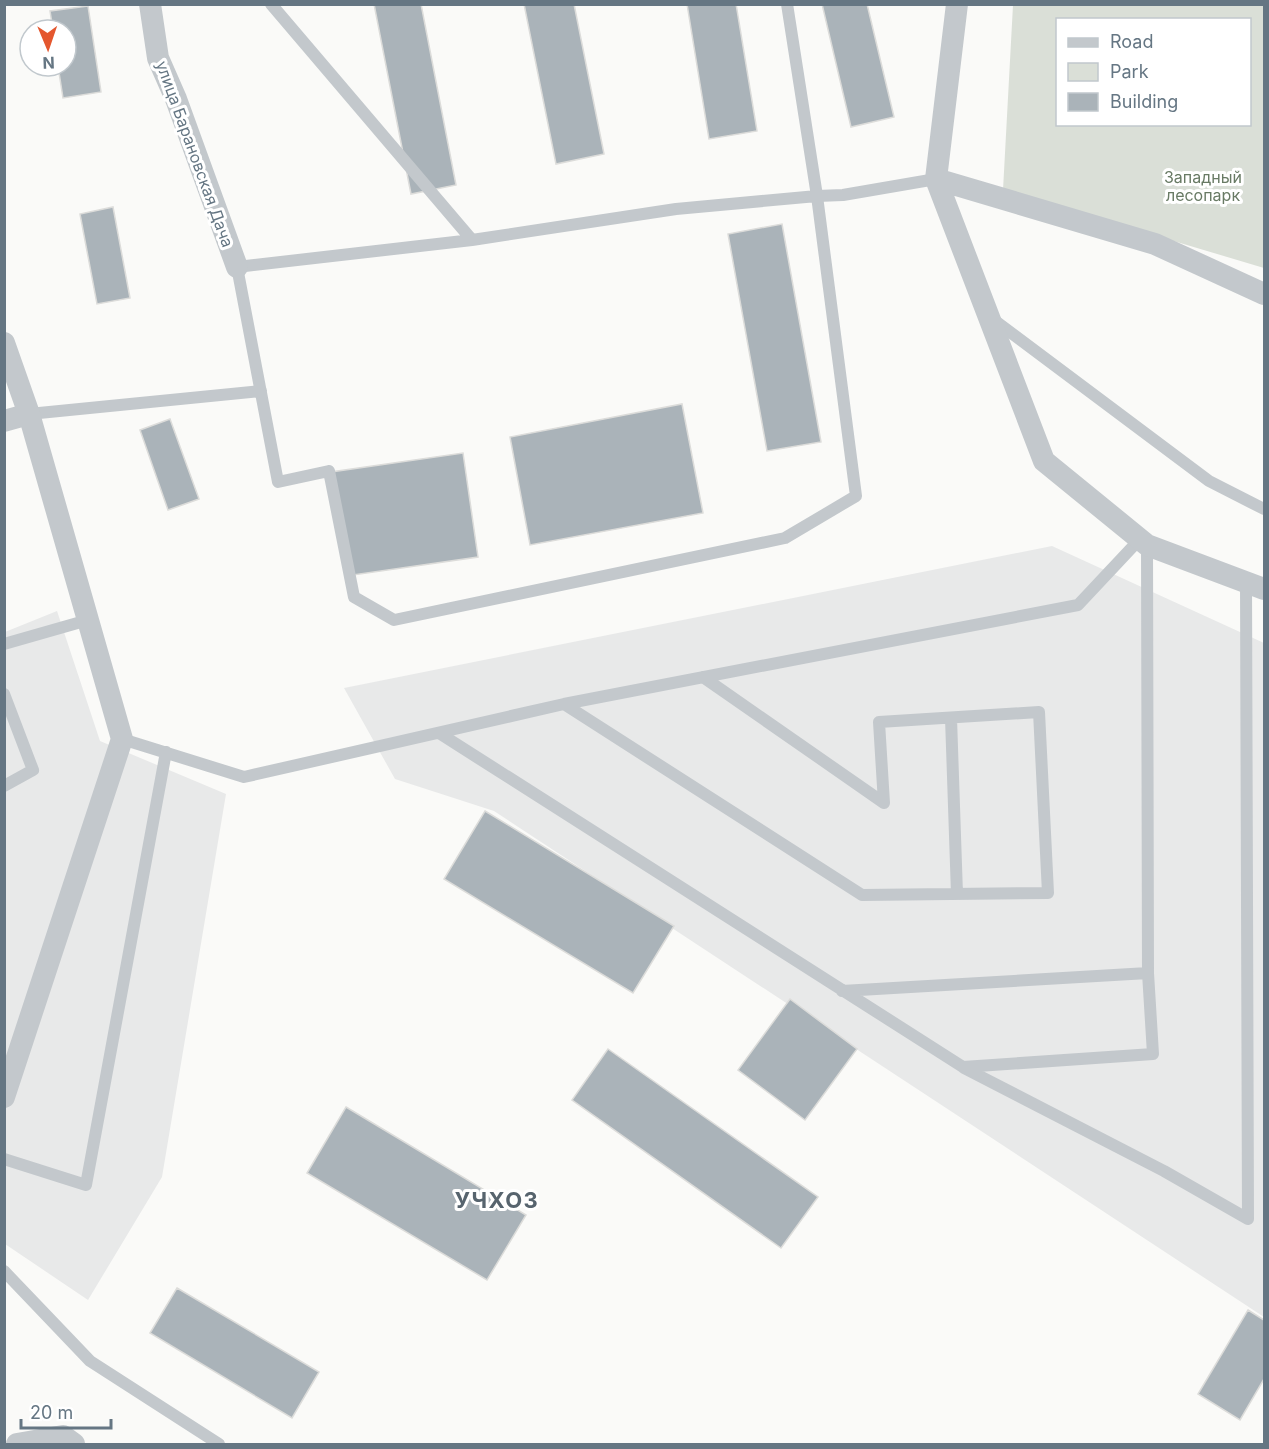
<svg xmlns="http://www.w3.org/2000/svg" width="1269" height="1449" font-family="Inter,sans-serif">
<rect width="100%" height="100%" fill="#fafaf8"/>
<path fill="#e8e9e9" d="M 1052,546 L 1264,643 L 1264,1317 L 494,811 L 395,779 L 344,688 Z
M 57,611 L 100,741 L 226,794 L 162,1177 L 88,1300 L 5,1244 L 5,632 Z"/>
<path fill="#dadfd7" fill-rule="evenodd" d="M 1013,5 L 1264,5 L 1264,268 L 1003,190 ZM 1058,20 L 1250,20 L 1250,124 L 1058,124 Z"/>
<path fill="#aab3b9" stroke="#dcdcda" stroke-width="1.5" d="M 374,4 L 421,4 L 456,185 L 411,194 Z
M 524,4 L 574,4 L 604,154 L 556,164 Z
M 687,4 L 736,4 L 757,131 L 709,139 Z
M 822,4 L 867,4 L 894,117 L 851,127 Z
M 88,6 L 101,92 L 63,98 L 58,66 L 66,66 L 66,30 L 53,30 L 50,11 Z
M 113,207 L 130,298 L 97,304 L 80,214 Z
M 782,224 L 821,442 L 767,451 L 728,234 Z
M 682,404 L 703,513 L 530,545 L 510,437 Z
M 170,419 L 199,499 L 168,510 L 140,430 Z
M 463,453 L 478,557 L 346,576 L 331,472 Z
M 485,811 L 674,926 L 633,993 L 444,879 Z
M 790,999 L 857,1049 L 805,1120 L 738,1070 Z
M 608,1049 L 818,1197 L 781,1248 L 572,1100 Z
M 346,1107 L 526,1215 L 487,1280 L 307,1173 Z
M 177,1288 L 319,1372 L 292,1418 L 150,1333 Z
M 1248,1310 L 1264,1320 L 1264,1379 L 1240,1420 L 1198,1394 Z"/>
<g fill="none" stroke-linecap="round" stroke-linejoin="round">
<path stroke="#c3c8cc" stroke-width="12" d="M 271,4 L 472,240
M 787,4 L 817,196 L 856,496 L 785,538 L 394,620 L 354,597 L 329,471 L 278,482 L 237,267 L 472,240 L 676,209 L 817,196 L 843,195 L 936,179
M 994,320 L 1209,481 L 1264,509
M 29,414 L 261,391
M 4,644 L 88,620
M 4,694 L 33,770 L 4,786
M 564,704 L 862,895 L 1048,893 L 1039,712 L 879,722 L 884,803 L 703,677
M 951,718 L 957,894
M 439,733 L 963,1067 L 1153,1054 L 1148,973 L 1147,545
M 122,739 L 244,777 L 564,704 L 1078,605 L 1139,540
M 842,991 L 1148,973
M 964,1068 L 1164,1171 L 1248,1219 L 1246,581
M 4,1159 L 86,1185 L 166,752
M 4,1271 L 90,1361 L 219,1444"/>
<path stroke="#c3c8cc" stroke-width="22" d="M 150,4 L 158,58 L 176,99 L 237,267
M 957,4 L 936,179 L 1044,461 L 1147,545 L 1264,589
M 936,179 L 1155,244 L 1264,294
M 4,343 L 29,414 L 122,739 L 4,1097
M 4,421 L 29,414
M 17,1444 L 63,1436 L 74,1444"/>
</g>
<g text-anchor="middle" stroke-width="6" stroke-linejoin="round" paint-order="stroke">
<g font-size="16" fill="#657683" stroke="#fff">
<text transform="translate(195 154) rotate(70)" y="6">улица Барановская Дача</text>
</g>
<g font-size="16" fill="#687a64" stroke="#fff">
<text x="1203" y="183">Западный<tspan x="1203" dy="18">лесопарк</tspan></text>
</g>
<g font-size="22" font-weight="bold" letter-spacing="1.5" fill="#57646e" stroke="#fff">
<text x="497" y="1208">УЧХОЗ</text>
</g>
</g>
<rect width="1269" height="1449" fill="none" stroke="#657683" stroke-width="12"/>
<rect x="1056" y="18" width="195" height="108" fill="#ffffff" stroke="#c1c8cd" stroke-width="1.5"/>
<rect x="1068" y="38" width="30" height="9" fill="#c3c8cc" stroke="#c1c8cd" stroke-width="1.5"/>
<text x="1110" y="48" font-size="18" fill="#657683">Road</text>
<rect x="1068" y="63" width="30" height="18" fill="#dadfd7" stroke="#c1c8cd" stroke-width="1.5"/>
<text x="1110" y="78" font-size="18" fill="#657683">Park</text>
<rect x="1068" y="93" width="30" height="18" fill="#aab3b9" stroke="#c1c8cd" stroke-width="1.5"/>
<text x="1110" y="108" font-size="18" fill="#657683">Building</text>
<g transform="translate(48 48) rotate(178)"><circle r="28" fill="#ffffff" stroke="#c1c8cd" stroke-width="1.5"/>
<path d="M0-4.5L10 22L0 15L-10 22Z" fill="#e4572e"/>
<text y="-9" font-size="16" font-weight="bold" text-anchor="middle" fill="#657683">N</text>
</g>
<path d="M21 1419v9h90v-9" fill="none" stroke="#657683" stroke-width="3"/>
<text x="30" y="1419" font-size="18" fill="#657683" stroke="#ffffff" stroke-width="4.5" paint-order="stroke">20 m</text>
</svg>
